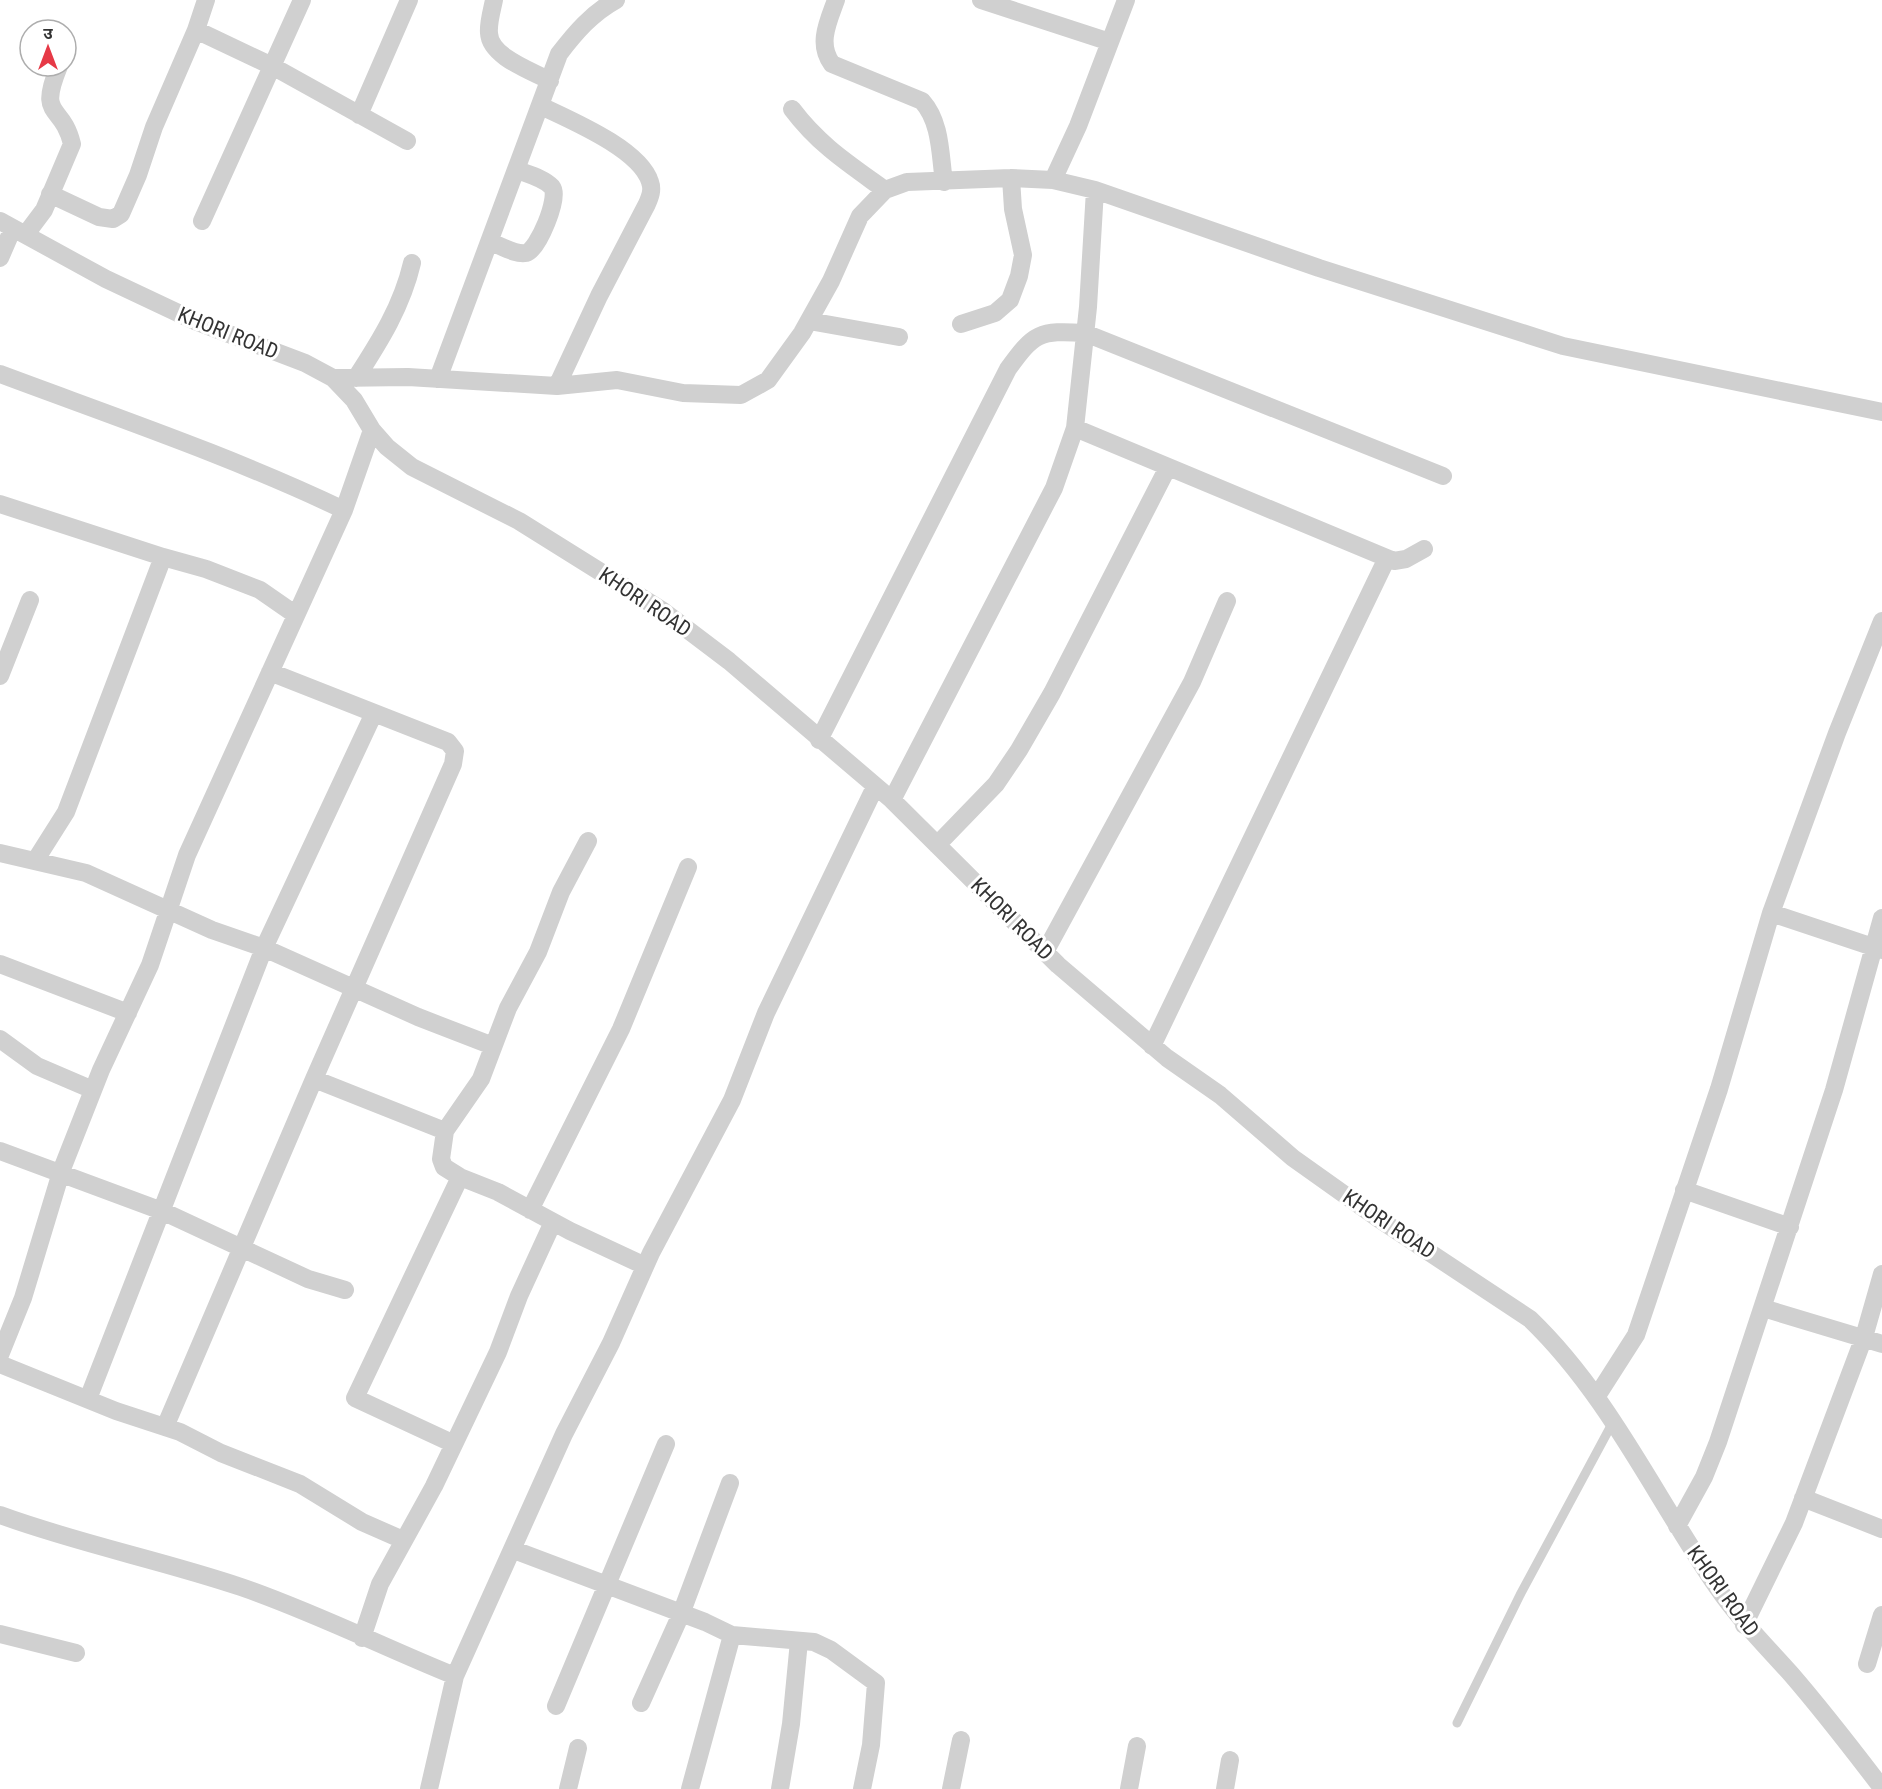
<svg xmlns="http://www.w3.org/2000/svg" width="1882" height="1789" font-family="'Roboto Condensed','Noto Sans Devanagari',sans-serif">
<rect width="100%" height="100%" fill="#fff"/>
<g fill="none" stroke-linecap="round" stroke-linejoin="round">
<path stroke="#d0d0d0" stroke-width="9" d="M 1457,1723 L 1520,1595 L 1613,1422"/>
<path stroke="#d0d0d0" stroke-width="18" d="M 494,0 C 492,10 488,23 489,33 C 490,57 532,71 550,81
M 836,0 C 828,22 817,44 832,64 L 922,101 C 941,122 940,154 944,182
M 981,0 L 1110,42
M 196,30 L 272,66 L 407,141
M 541,106 C 570,120 640,149 650,182 C 653,190 650,197 647,204 L 599,296 L 557,386
M 792,109 C 819,145 849,164 885,190
M 359,115 L 409,0
M 1053,180 L 1095,190 L 1319,268 L 1563,346 L 1882,412
M 50,194 L 99,217 L 113,219 L 121,214 L 138,175 L 154,127 L 196,30 L 206,0
M 0,221 L 106,279 L 195,321 L 305,363 L 333,378 L 354,400 L 372,430 L 387,447 L 412,467 L 519,521 L 663,611 L 729,661 L 892,800 L 1058,965 L 1167,1058 L 1220,1095 L 1293,1158 L 1376,1217 L 1530,1319 C 1609,1395 1655,1497 1717,1587 C 1739,1619 1765,1645 1791,1674 C 1823,1711 1853,1750 1882,1788
M 202,221 L 302,0
M 26,234 L 44,210 L 72,144 C 62,102 37,120 59,66
M 490,242 C 500,245 515,255 526,253 C 538,250 560,197 552,187 C 544,178 527,174 517,170
M 0,258 L 13,228
M 809,321 L 899,337
M 961,324 L 995,313 L 1010,300 L 1019,276 L 1023,255 L 1013,209 L 1011,178
M 0,374 C 115,417 233,457 344,510
M 333,378 L 408,377 L 557,386 L 617,380 L 683,393 L 741,395 L 768,380 L 802,333 L 831,281 L 860,216 L 885,190 L 907,182 L 1011,178 L 1053,180 L 1078,126 L 1126,0
M 356,378 C 380,341 402,306 412,263
M 438,379 L 559,54 C 575,33 592,13 616,0
M 1075,428 L 1394,561 L 1406,559 L 1424,549
M 0,504 L 163,557
M 0,676 L 30,600
M 819,740 L 1008,369 C 1034,333 1039,330 1085,333 L 1443,476
M 892,800 L 1054,488 L 1075,428 L 1088,307 L 1095,190
M 588,841 L 561,892 L 538,952 L 508,1008 L 481,1079 L 445,1131 L 441,1159 L 444,1167 L 460,1177 L 498,1192 L 570,1231 L 645,1266
M 937,845 L 996,784 L 1019,750 L 1052,693 L 1168,467
M 0,853 L 86,873 L 212,930 L 264,948 L 418,1017 L 493,1046
M 35,861 L 66,812 L 163,557 L 206,569 L 260,590 L 296,615
M 1771,913 L 1882,950
M 1045,952 L 1192,682 L 1227,601
M 0,964 L 128,1013
M 0,1039 L 37,1066 L 93,1090
M 1152,1046 L 1387,558
M 314,1079 L 445,1131
M 0,1151 L 162,1211 L 308,1279 L 345,1290
M 1684,1190 L 1790,1227
M 530,1210 L 621,1029 L 688,867
M 1763,1308 L 1882,1344
M 0,1355 L 23,1298 L 62,1169 L 101,1070 L 150,965 L 187,855 L 344,510 L 372,430
M 0,1364 L 116,1411 L 180,1432 L 221,1453 L 300,1484 L 362,1522 L 403,1540
M 1597,1396 L 1636,1335 L 1719,1089 L 1771,913 L 1837,733 L 1882,621
M 88,1399 L 264,948 L 374,713
M 165,1427 L 314,1079 L 453,764 L 455,751 L 448,742 L 270,672
M 454,1444 L 355,1398 L 460,1177
M 1803,1498 L 1882,1529
M 0,1515 C 79,1544 161,1560 241,1587 C 314,1612 383,1647 455,1676 L 564,1434 L 611,1343 L 651,1253 L 732,1100 L 766,1013 L 875,787
M 1677,1526 L 1704,1477 L 1718,1442 L 1834,1090 L 1882,918
M 514,1550 L 705,1622 L 732,1635 L 814,1642 L 831,1650 L 876,1683 L 871,1745 L 862,1789
M 1744,1625 L 1794,1523 L 1864,1337 L 1882,1274
M 0,1634 L 76,1653
M 362,1638 L 380,1584 L 434,1486 L 498,1352 L 519,1296 L 553,1222
M 1867,1664 L 1882,1615
M 641,1703 L 681,1614 L 730,1483
M 556,1706 L 666,1444
M 429,1789 L 455,1676
M 568,1789 L 578,1748
M 690,1789 L 732,1635
M 780,1789 L 791,1724 L 799,1641
M 951,1789 L 961,1740
M 1129,1789 L 1137,1746
M 1225,1789 L 1230,1760"/>
</g>
<g text-anchor="middle" stroke-width="6" stroke-linejoin="round" paint-order="stroke">
<g font-size="21" fill="#333" stroke="#fff">
<text transform="translate(228 333) rotate(22)" y="7">KHORI ROAD</text>
<text transform="translate(645 602) rotate(34)" y="7">KHORI ROAD</text>
<text transform="translate(1012 919) rotate(45)" y="7">KHORI ROAD</text>
<text transform="translate(1389 1224) rotate(34)" y="7">KHORI ROAD</text>
<text transform="translate(1723 1591) rotate(54)" y="7">KHORI ROAD</text>
</g>
</g>
<g transform="translate(48 48)"><circle r="28" fill="#ffffff" stroke="#adadad" stroke-width="1.5"/>
<path d="M0-4.5L10 22L0 15L-10 22Z" fill="#e63946"/>
<text y="-9" font-size="16" font-weight="bold" text-anchor="middle" fill="#333333">उ</text>
</g>
</svg>
